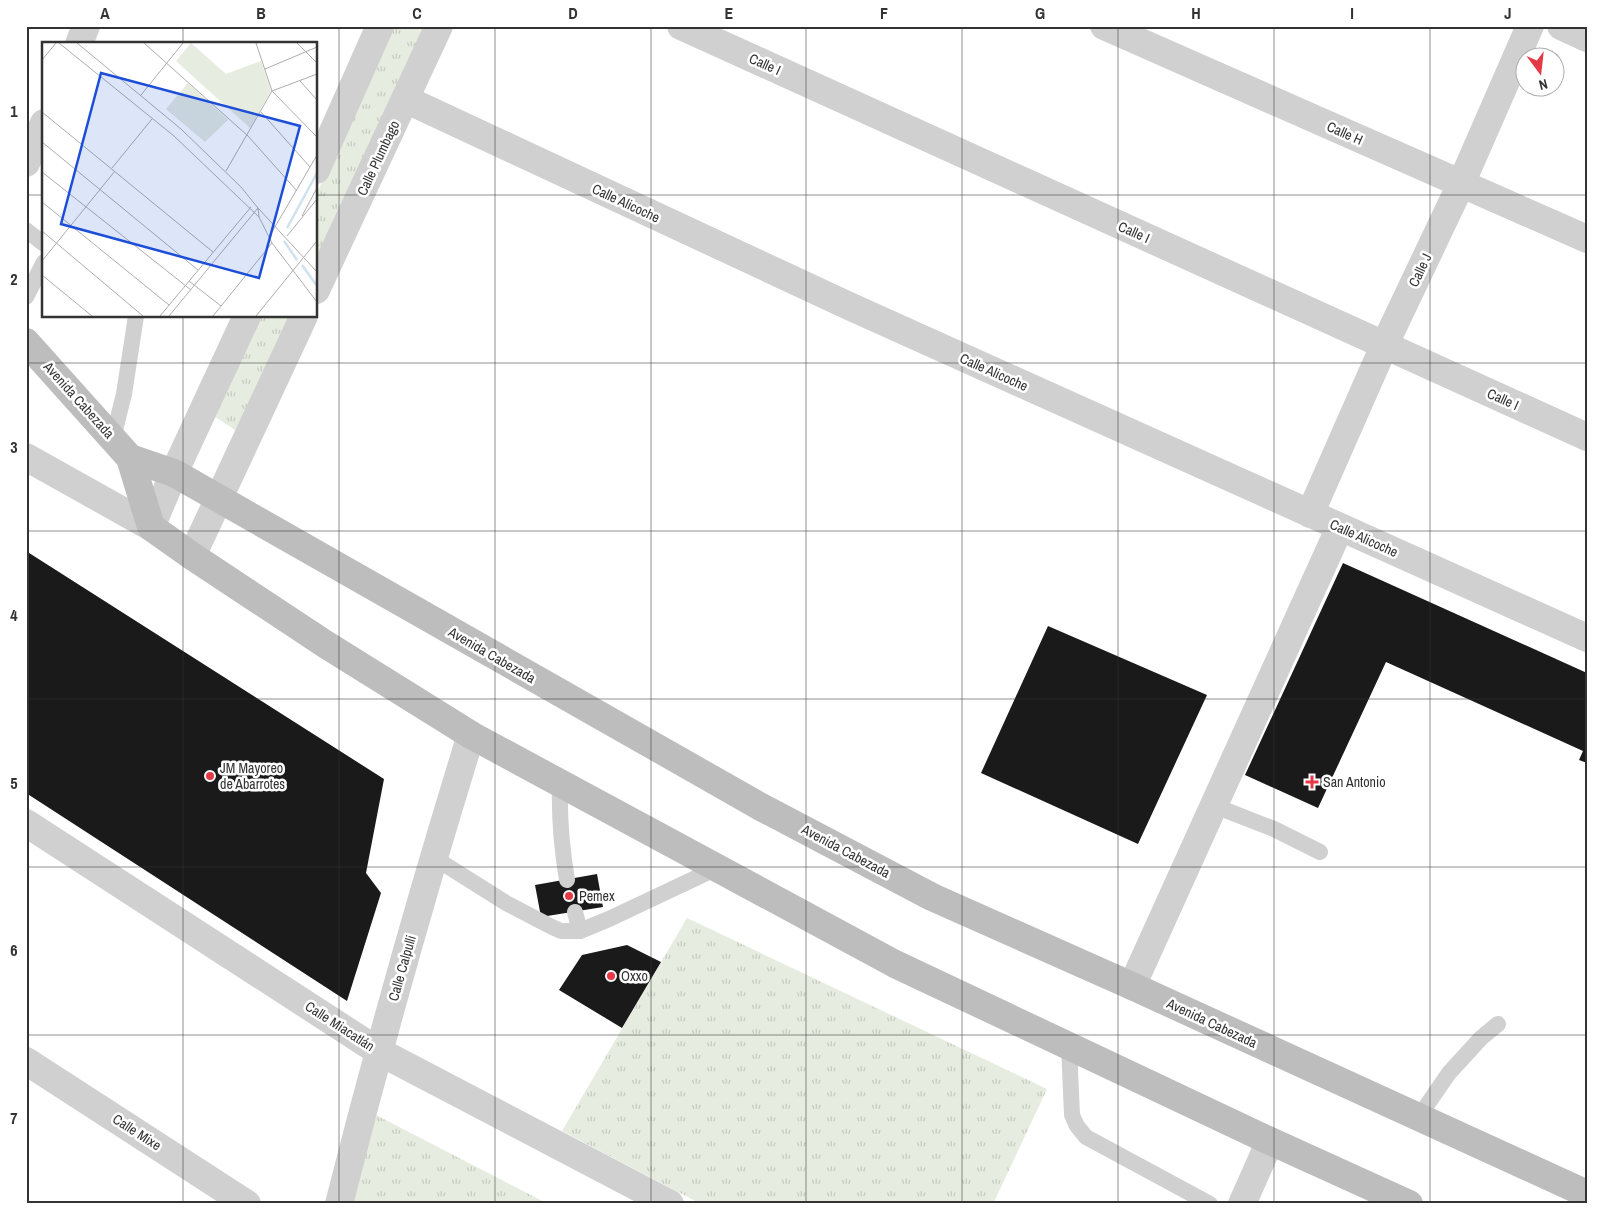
<svg xmlns="http://www.w3.org/2000/svg" width="1613" height="1230" font-family="'Archivo Narrow',sans-serif">
<defs>
<pattern id="grass-tufts" width="24" height="20" patternUnits="userSpaceOnUse" patternTransform="scale(1.25)"><rect width="24" height="20" fill="#e6ecdf"/><path d="M3 7l-1-3M5 7V3M7 7l1-3M15 17l-1-3M17 17v-4M19 17l1-3" fill="none" stroke="#c6cbc0"/></pattern>
</defs>
<rect width="100%" height="100%" fill="#fff"/>
<path fill="url(#grass-tufts)" d="M 394,26 L 426,26 L 316,264 L 316,195 Z
M 260,316 L 292,316 L 238,432 L 214,416 Z
M 687,918 L 1047,1089 L 993,1204 L 701,1204 L 562,1131 Z
M 376,1115 L 548,1204 L 352,1204 Z"/>
<path fill="#1a1a1a" d="M 26,551 L 384,779 L 366,873 L 381,893 L 347,1001 L 26,793 Z
M 1343,563 L 1587,673 L 1587,763 L 1579,760 L 1583,751 L 1386,662 L 1318,808 L 1245,775 Z
M 1048,626 L 1207,695 L 1138,844 L 981,773 Z
M 597,874 L 603,907 L 541,917 L 535,885 Z
M 627,945 L 661,962 L 622,1028 L 559,990 L 582,955 Z"/>
<g fill="none" stroke-linecap="round" stroke-linejoin="round">
<path stroke="#d0d0d0" stroke-width="16" d="M 26,230 L 44,244
M 26,297 L 44,262
M 113,438 L 124,394 L 136,316
M 560,783 C 559,818 561,845 567,880
M 1215,806 L 1274,829 L 1320,852
M 433,857 L 506,903 L 552,927 L 561,931 L 580,931 L 609,919 L 717,868
M 575,912 L 580,931
M 1069,1046 L 1072,1115 L 1077,1126 L 1086,1137 L 1210,1204
M 1418,1118 L 1449,1073 L 1481,1038 L 1498,1024"/>
<path stroke="#d0d0d0" stroke-width="28" d="M 681,26 L 1587,437
M 1104,26 L 1587,239
M 1561,26 L 1587,38
M 79,44 L 86,26
M 405,99 L 849,306 L 1587,638
M 26,163 L 44,123
M 316,170 L 380,26
M 316,290 L 439,26
M 26,457 L 151,527 L 174,473 L 247,316
M 1310,514 L 1384,346 L 1461,184 L 1530,26
M 192,556 L 304,316
M 26,823 L 378,1051 L 670,1204
M 1132,986 L 1340,527
M 26,1061 L 247,1204
M 339,1204 C 379,1046 423,890 471,735
M 1242,1204 L 1270,1141"/>
<path stroke="#bdbdbd" stroke-width="28" d="M 26,342 L 130,458 L 151,527 L 192,556 L 325,644 L 471,735 L 895,964 L 1270,1141 L 1409,1204
M 130,458 L 174,473 L 761,807 L 932,897 L 1132,986 L 1587,1194"/>
</g>
<path fill="none" stroke="#333" stroke-width="1" stroke-opacity="0.55" d="M 183,26 L 183,44M 339,26 L 339,1204M 495,26 L 495,1204M 651,26 L 651,1204M 806,26 L 806,1204M 962,26 L 962,1204M 1118,26 L 1118,1204M 1274,26 L 1274,1204M 1430,26 L 1430,1204M 26,195 L 44,195M 316,195 L 1587,195M 183,316 L 183,1204M 26,363 L 1587,363M 26,531 L 1587,531M 26,699 L 1587,699M 26,867 L 1587,867M 26,1035 L 1587,1035"/>
<g fill="#e63946" stroke="#fff" stroke-width="2">
<circle cx="210" cy="776" r="5"/>
<path d="M1309.5 774.5h5v5h5v5h-5v5h-5v-5h-5v-5h5z"/>
<circle cx="569" cy="896" r="5"/>
<circle cx="611" cy="976" r="5"/>
</g>
<g text-anchor="middle" stroke-width="5" stroke-linejoin="round" paint-order="stroke">
<g font-size="14" fill="#333" stroke="#fff">
<text transform="translate(765 64) rotate(24)" y="5">Calle I</text>
<text transform="translate(1345 133) rotate(24)" y="5">Calle H</text>
<text transform="translate(378 158) rotate(-65)" y="5">Calle Plumbago</text>
<text transform="translate(626 203) rotate(25)" y="5">Calle Alicoche</text>
<text transform="translate(1134 232) rotate(24)" y="5">Calle I</text>
<text transform="translate(1420 270) rotate(-65)" y="5">Calle J</text>
<text transform="translate(994 372) rotate(24)" y="5">Calle Alicoche</text>
<text transform="translate(1503 399) rotate(24)" y="5">Calle I</text>
<text transform="translate(79 400) rotate(48)" y="5">Avenida Cabezada</text>
<text transform="translate(1364 538) rotate(24)" y="5">Calle Alicoche</text>
<text transform="translate(492 655) rotate(30)" y="5">Avenida Cabezada</text>
<text transform="translate(846 851) rotate(28)" y="5">Avenida Cabezada</text>
<text transform="translate(402 968) rotate(-74)" y="5">Calle Calpulli</text>
<text transform="translate(1212 1023) rotate(25)" y="5">Avenida Cabezada</text>
<text transform="translate(340 1026) rotate(33)" y="5">Calle Miacatlán</text>
<text transform="translate(137 1132) rotate(33)" y="5">Calle Mixe</text>
</g>
<g font-size="14" fill="#333" stroke="#fff" text-anchor="start">
<text x="220" y="773">JM Mayoreo<tspan x="220" dy="16">de Abarrotes</tspan></text>
<text x="1323" y="787">San Antonio</text>
<text x="579" y="901">Pemex</text>
<text x="621" y="981">Oxxo</text>
</g>
</g>
<g transform="translate(42 42)">
<rect width="275" height="275" fill="#fff"/>
<path d="M 149,1 L 184,32 L 219,19 L 229,49 L 208,86 L 134,19 ZM 146,41 L 186,78 L 163,100 L 124,67 Z" fill="#e6ecdf"/>
<path fill="none" stroke="#cfe2ee" stroke-width="2.5" d="M 245,186 L 275,131M 242,199 L 255,218M 260,223 L 275,244"/>
<path fill="none" stroke="#adadad" stroke-width="1" d="M 17,1 L 132,94 L 217,175M 35,1 L 139,87 L 199,145 L 216,166 L 217,175 L 230,201 L 275,260M 102,1 L 206,94 L 255,149M 214,1 L 230,49M 255,1 L 275,21M 0,18 L 14,1M 223,27 L 275,5M 258,39 L 275,58M 230,49 L 275,95M 230,49 L 275,32M 99,53 L 141,1M 0,70 L 171,210M 219,70 L 268,125M 0,100 L 156,228M 70,126 L 110,77M 184,129 L 230,49M 0,130 L 149,248M 0,160 L 127,263M 260,174 L 275,146M 0,189 L 101,274M 245,194 L 275,157M 227,195 L 275,113M 0,219 L 73,129M 0,233 L 50,274M 147,239 L 179,264M 118,274 L 209,165M 127,274 L 216,166 L 275,230M 171,274 L 230,201M 214,274 L 275,199"/>
<path fill="#1d4ed8" fill-opacity="0.15" stroke="#1d4ed8" stroke-width="2.5" d="M 59,31 L 258,84 L 217,236 L 19,182 Z"/>
<rect width="275" height="275" fill="none" stroke="#333" stroke-width="2.5"/>
</g>
<rect width="1613" height="1230" fill="none" stroke="#ffffff" stroke-width="55"/>
<g transform="translate(1540 72) rotate(165)"><circle r="24" fill="#ffffff" stroke="#adadad"/>
<path d="M0-4L9 19L0 12L-9 19Z" fill="#e63946"/>
<text y="-8" font-size="14" font-weight="bold" text-anchor="middle" fill="#333333">N</text>
</g>
<rect x="28" y="28" width="1558" height="1174" fill="none" stroke="#333" stroke-width="2"/>
<g font-size="16" text-anchor="middle" font-weight="bold" fill="#333">
<text x="105" y="19">A</text>
<text x="261" y="19">B</text>
<text x="417" y="19">C</text>
<text x="573" y="19">D</text>
<text x="729" y="19">E</text>
<text x="884" y="19">F</text>
<text x="1040" y="19">G</text>
<text x="1196" y="19">H</text>
<text x="1352" y="19">I</text>
<text x="1508" y="19">J</text>
<text x="14" y="117">1</text>
<text x="14" y="285">2</text>
<text x="14" y="453">3</text>
<text x="14" y="621">4</text>
<text x="14" y="789">5</text>
<text x="14" y="956">6</text>
<text x="14" y="1124">7</text>
</g>
</svg>
